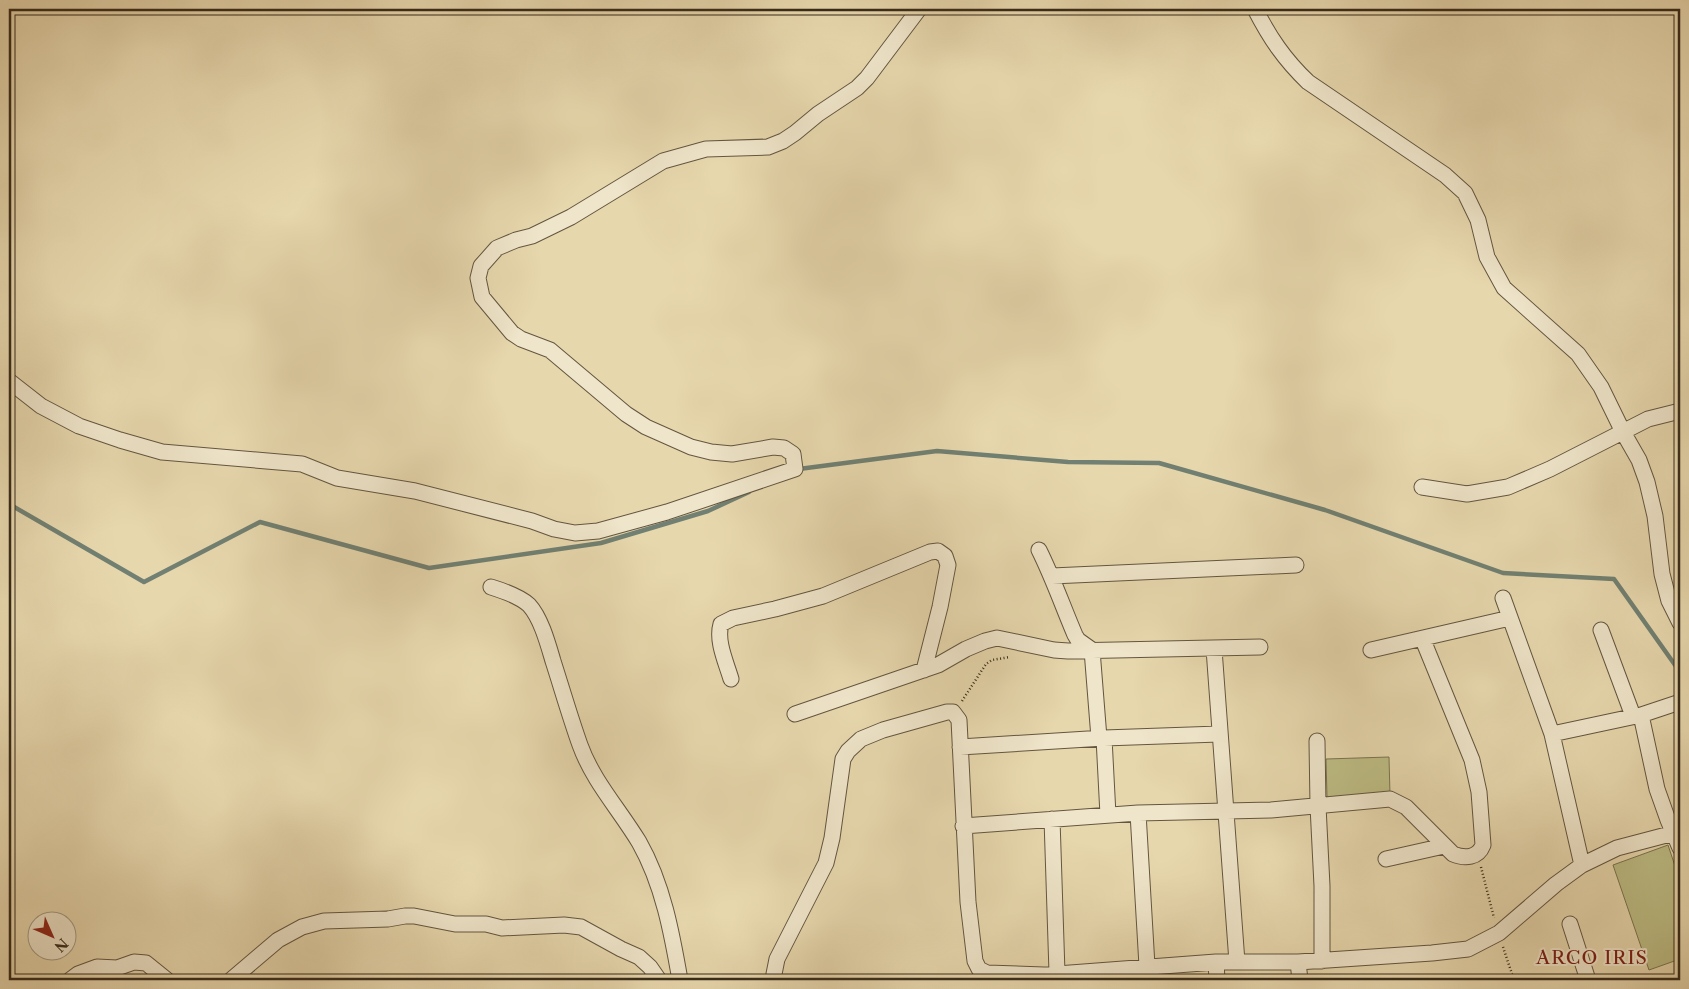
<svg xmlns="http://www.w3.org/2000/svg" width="1689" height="989" font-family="'Libre Caslon Text',serif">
<rect width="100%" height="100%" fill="#e7d7ad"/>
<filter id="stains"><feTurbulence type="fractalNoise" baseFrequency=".004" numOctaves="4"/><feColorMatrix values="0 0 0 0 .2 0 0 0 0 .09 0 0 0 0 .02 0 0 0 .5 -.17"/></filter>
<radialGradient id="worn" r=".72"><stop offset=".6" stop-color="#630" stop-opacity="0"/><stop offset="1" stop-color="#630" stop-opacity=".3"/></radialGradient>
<path fill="#bdbc84" stroke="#7a7450" d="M 1389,757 L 1390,795 L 1327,797 L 1326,759 Z
M 1668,845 L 1680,881 L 1680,959 L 1649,970 L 1613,865 Z"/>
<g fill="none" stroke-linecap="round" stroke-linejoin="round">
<path stroke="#718072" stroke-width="4.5" d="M 799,469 L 937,451 L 1068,462 L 1159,463 L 1325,510 L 1503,573 L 1614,579 L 1680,672
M 9,504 L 144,582 L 260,522 L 429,568 L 601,543 L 708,511 L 749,492"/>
<g stroke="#635640" stroke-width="17">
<path id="minor" d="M 1255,9 C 1270,38 1284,59 1308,82 L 1445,175 L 1465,193 L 1478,220 L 1487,257 L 1504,288 L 1578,354 L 1601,387 L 1623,432 L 1639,460 L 1647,482 L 1655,516 L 1662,574 L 1669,601 L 1680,623
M 9,381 L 41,406 L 79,426 L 120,440 L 162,452 L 302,464 L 337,478 L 415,491 L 532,521 L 554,529 L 575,533 L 598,531 L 667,512 L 795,469 L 793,454 L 784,448 L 773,447 L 732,454 L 711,452 L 691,447 L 646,427 L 626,414 L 550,350 L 521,339 L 512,333 L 482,297 L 478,278 L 481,266 L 497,248 L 516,240 L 532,236 L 571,217 L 663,161 L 706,149 L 768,147 L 783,141 L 795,133 L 818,114 L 857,88 L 867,78 L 919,9
M 1422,487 L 1467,494 L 1508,487 L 1550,469 L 1648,419 L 1680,411
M 1039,550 C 1053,578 1063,607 1075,635 L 1078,640 L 1092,650 L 1099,738
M 1052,576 L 1296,565
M 491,587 C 504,591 519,596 529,605 C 541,618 548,644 553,661 C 562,689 570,717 580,745 C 593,781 619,809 639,842 C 663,884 672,934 680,980
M 1503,598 L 1552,734 L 1582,865
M 1601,630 L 1633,716
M 1214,649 L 1237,962
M 1371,650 L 1510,618
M 731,679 C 726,662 716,641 721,624 L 733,618 L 775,609 L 823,596 L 930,552 L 938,551 L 945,556 L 948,565 L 940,607 L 924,670
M 795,714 L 938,665 L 966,649 L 985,641 L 997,638 L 1054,650 L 1068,651 L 1260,647
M 1641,715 L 1657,789 L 1668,820 L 1680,848
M 1552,734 L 1641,715 L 1680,702
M 1104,738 L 1108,815
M 1317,741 L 1318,806 L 1322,886 L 1322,961
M 960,747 L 1104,738 L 1219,734
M 1138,813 L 1147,966
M 1052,819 L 1057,973
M 963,826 L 1138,813 L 1271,810 L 1390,799 L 1406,807 L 1453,854 C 1465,859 1478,858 1483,845 L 1479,792 L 1472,760 L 1423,640
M 1386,859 L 1444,846
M 1570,924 L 1588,980
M 1216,962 L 1217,980
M 1298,962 L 1300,980
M 70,980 L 78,974 L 97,967 L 117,968 L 134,962 L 146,963 L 167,980
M 231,980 L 278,940 L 302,927 L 324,921 L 388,919 L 405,916 L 414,916 L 455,924 L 486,924 L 502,928 L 564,925 L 581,927 L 621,949 L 639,957 L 650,967 L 659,980
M 775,980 L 774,974 L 777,959 L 826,863 L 832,838 L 843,759 L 848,751 L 861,739 L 883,730 L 947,712 L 953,712 L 959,720 L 968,902 L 975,961 L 979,969 L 987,973 L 1044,975 L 1216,962 L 1298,962 L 1432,953 L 1468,949 L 1499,933 L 1556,884 L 1582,865 L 1617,848 L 1674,833"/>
</g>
<path stroke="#372b1b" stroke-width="2.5" stroke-dasharray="1 2.5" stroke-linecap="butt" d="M 962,701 L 986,664 L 992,660 L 1010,657
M 1481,867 L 1494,918
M 1503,947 L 1512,974 L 1526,980"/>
<use href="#minor" stroke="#efe5ca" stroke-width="15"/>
</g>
<g text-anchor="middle" stroke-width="4" stroke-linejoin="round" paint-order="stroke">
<g font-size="19" letter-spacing="1" fill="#7a1f14" stroke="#efe5ca">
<text x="1592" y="964">ARCO IRIS</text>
</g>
</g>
<rect width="1689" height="989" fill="none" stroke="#e7d7ad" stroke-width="30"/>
<rect x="10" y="10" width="1669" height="969" fill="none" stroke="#372b1b" stroke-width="2.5"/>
<rect x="15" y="15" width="1659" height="959" fill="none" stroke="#372b1b"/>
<g transform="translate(52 936) rotate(135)"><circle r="24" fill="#efe5ca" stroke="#a59b84"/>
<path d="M0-4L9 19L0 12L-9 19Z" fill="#8f2418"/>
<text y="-8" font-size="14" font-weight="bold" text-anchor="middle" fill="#372b1b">N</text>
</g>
<rect width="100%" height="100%" filter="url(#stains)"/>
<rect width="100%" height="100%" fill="url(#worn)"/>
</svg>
